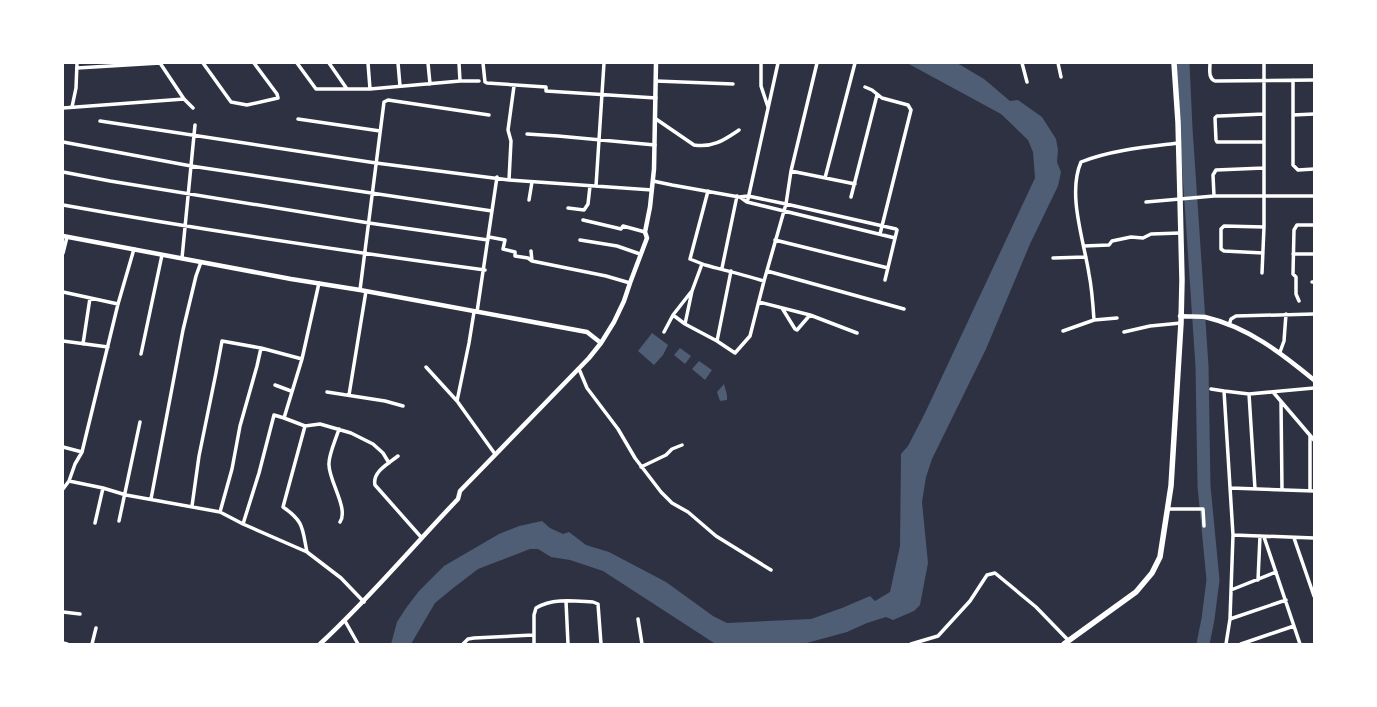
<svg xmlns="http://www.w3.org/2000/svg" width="1377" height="707" font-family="'Crimson Pro',serif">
<rect width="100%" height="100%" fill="#2d3142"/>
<path fill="#4f5d75" d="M 907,63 L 957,63 L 984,79 L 1010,101 L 1018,100 L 1042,117 L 1056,139 L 1058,150 L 1057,162 L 1061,172 L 1058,186 L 1030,244 L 986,349 L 932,459 L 926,477 L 922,502 L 928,563 L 920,605 L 914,611 L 893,620 L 886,617 L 867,623 L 847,632 L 803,644 L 714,643 L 603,571 L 570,560 L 551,557 L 538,549 L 530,549 L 478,569 L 452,589 L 435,603 L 411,644 L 391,644 L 397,622 L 406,608 L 419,591 L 444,566 L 499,534 L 519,526 L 542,521 L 550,528 L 563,534 L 569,532 L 586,545 L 609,552 L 666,582 L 713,616 L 727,623 L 811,619 L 842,608 L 870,596 L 875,601 L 890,592 L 900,546 L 901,454 L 908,446 L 925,413 L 1035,178 L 1033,152 L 1028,140 L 1001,114 Z
M 652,333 L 668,345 L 663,355 L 654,365 L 638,351 Z
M 680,348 L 691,356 L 685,364 L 674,355 Z
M 699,361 L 712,370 L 705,380 L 692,369 Z
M 724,384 L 727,395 L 727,400 L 720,401 L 717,392 Z"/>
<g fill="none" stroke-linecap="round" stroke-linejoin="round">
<path stroke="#4f5d75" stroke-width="13" d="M 1183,63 L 1186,128 L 1202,366 L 1204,486 L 1213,580 L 1208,619 L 1203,644"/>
<path stroke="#fff" stroke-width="3.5" d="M 203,63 L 231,102 L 247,105 L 278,98 L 277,94 L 254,63
M 297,63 L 316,89 L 370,89 L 460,81 L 479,81
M 329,63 L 347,89
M 368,63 L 370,89
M 398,63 L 400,86
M 428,63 L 430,84
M 459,63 L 460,81
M 483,63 L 485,82 L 487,83 L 546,87 L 546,91 L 656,98
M 761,63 L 761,86 L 768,107
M 1022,63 L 1027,82
M 1058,63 L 1061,77
M 1210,63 C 1210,70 1208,78 1215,81 L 1314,80
M 77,68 L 160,63 L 184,99 L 193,108
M 1293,80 L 1293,165 L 1298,170 L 1314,169
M 656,81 L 733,84
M 865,87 L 872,90 L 882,98 L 908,105 L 911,110 L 880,234
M 72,107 L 76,88 L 77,63
M 63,108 L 184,99
M 1293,115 L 1314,114
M 298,119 L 380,131
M 656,119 L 694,145 C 713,148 724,140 739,130
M 100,121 L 376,163 L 509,180 L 652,190
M 527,134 L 558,136 L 655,145
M 63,142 L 191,166 L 492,211
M 1264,142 L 1217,142 L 1216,140 L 1215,118 L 1217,116 L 1220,116 L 1264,114
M 791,171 L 855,184
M 63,172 L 110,181 L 369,223 L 488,240
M 825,178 L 855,63
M 509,180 L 511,141 L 508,130 L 514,86
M 653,181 L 672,185 L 739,197 L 748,196 L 786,204 L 896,229 L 897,230 L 885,280
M 596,186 L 604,63
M 708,191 L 690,259 C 695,261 700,263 705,265 C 724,270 744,275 764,281
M 1214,196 L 1213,175 L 1216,170 L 1264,168
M 740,197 L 747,202 L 895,238
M 851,197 L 877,95
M 748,199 L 778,63
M 529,200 L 532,182
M 1146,202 L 1214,196 L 1314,196
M 63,205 C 203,230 343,251 485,270
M 568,208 L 584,210 L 588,204 L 590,186
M 583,220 L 617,228 L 621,229 L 623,226 L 645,232
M 489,237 L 505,240 L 503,249 L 515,252 L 515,256 L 528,258 L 532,261 L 606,276 L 630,283
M 580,240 L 617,246 L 640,254
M 775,240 L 888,268
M 1084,246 L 1109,245 L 1112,241 L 1131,237 L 1143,238 L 1151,234 L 1180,233
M 531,251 L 532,261
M 63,253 L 67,237
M 1263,253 L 1224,251 L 1221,249 L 1221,229 L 1224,226 L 1264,227
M 1293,254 L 1314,254
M 182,258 L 195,125
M 1053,258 L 1086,257
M 722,268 L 737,196
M 767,271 L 904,309
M 1262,273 L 1264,227 L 1264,63
M 1312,282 L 1314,282
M 360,290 L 384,102 L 388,100 L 489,115
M 63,292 L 118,304
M 1299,301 L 1296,294 L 1296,277 L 1293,274 L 1294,230 L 1297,225 L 1314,225
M 759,302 L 810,315 L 857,333
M 782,308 L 795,329 L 797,330 L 810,315
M 477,312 L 497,177
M 673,315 L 685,324 L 717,341 L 735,353 L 750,336 L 764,281 L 786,204 L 791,171 L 817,63
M 1094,320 C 1093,304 1092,289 1089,274 C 1084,241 1067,194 1081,162 C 1111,150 1146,147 1179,143
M 685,324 L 692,291 L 702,264
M 1229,325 L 1231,319 L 1236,316 L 1314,314
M 1063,331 L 1094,320 L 1117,318
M 664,332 L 673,315 L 691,292
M 1124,332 L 1150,326 L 1181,323
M 63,341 L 108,347
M 717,341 L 731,271
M 83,344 L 90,298
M 1280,352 L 1284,341 L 1286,314
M 141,354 L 162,255
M 426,367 L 457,401 L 495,454
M 579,369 L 587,388 L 618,429 L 635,458 L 661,492 L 672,503 L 688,512 L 716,536 L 771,570
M 275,385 L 291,391
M 1211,389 L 1224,391
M 327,392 L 385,401 L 403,406
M 1273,392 L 1314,440
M 1249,394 L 1255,489
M 349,395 L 366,291
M 457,401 L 469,343 L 474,312
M 1281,402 L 1282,490
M 284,418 L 305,426 L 320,424 L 351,433 L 373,444 L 383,453 L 389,463
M 305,426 L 283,507 C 305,522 302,529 307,552
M 339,429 C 336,439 328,456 329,465 C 329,481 349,509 340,522
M 63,447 L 82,452
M 398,456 C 389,463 372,472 375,485 L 421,537
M 641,467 L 666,455 L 672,449 L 682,445
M 69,481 L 103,488 L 126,495 L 220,512 L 243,524 L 307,552 L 341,578 L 364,602
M 1230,488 L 1314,491
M 63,489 L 69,481 L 75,464 L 82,452 L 118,304 L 134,249
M 1310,490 L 1310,436
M 151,499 L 183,330 L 196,276 L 201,262
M 192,506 L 199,456 L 216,373 L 222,341 L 261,348 L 302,359
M 1167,509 L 1203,509 L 1204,526
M 220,512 L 232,469 L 240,426 L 257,366 L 261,348
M 119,521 L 140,422
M 95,523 L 103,488
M 243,524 L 259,473 L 274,415 L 284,418 L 302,359 L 319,283
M 1233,535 L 1314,538
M 1264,537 L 1300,644
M 1294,538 L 1314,596
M 1258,580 L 1260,536
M 1231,590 L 1276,572
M 566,601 L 568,644
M 63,612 L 80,614
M 638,619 L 642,644
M 1230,619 L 1286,600
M 345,621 L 358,644
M 63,643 L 67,644
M 92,644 L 96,628
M 463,644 L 468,639 L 474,638 L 533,635
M 534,644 L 534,615 L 536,608 C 553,598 574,601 593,602 L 598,604 L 601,644
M 911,644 L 938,636 L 970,601 L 987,575 L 995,573 L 1036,607 L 1068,640
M 1226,644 L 1230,619 L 1233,535 L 1224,391 L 1249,394 L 1314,388
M 1241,644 L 1294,626"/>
<path stroke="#fff" stroke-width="4.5" d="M 63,236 L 291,279 L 360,290 L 587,332 L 601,343
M 1180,316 C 1188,317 1197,316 1205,317 C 1248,327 1281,353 1314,380
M 320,644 C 369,599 412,547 458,499 L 460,491 L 589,358 L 601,343 L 614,322 L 624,301 L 630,283 L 647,238 L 645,232 L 650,207 L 654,169 L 656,63"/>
<path stroke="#fff" stroke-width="5.5" d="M 1064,644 L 1136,592 L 1152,573 L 1160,557 L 1171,486 L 1181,323 L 1182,280 L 1180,198 L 1178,122 L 1174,63"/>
</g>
<rect width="1377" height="707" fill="none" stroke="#ffffff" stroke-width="128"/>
</svg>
